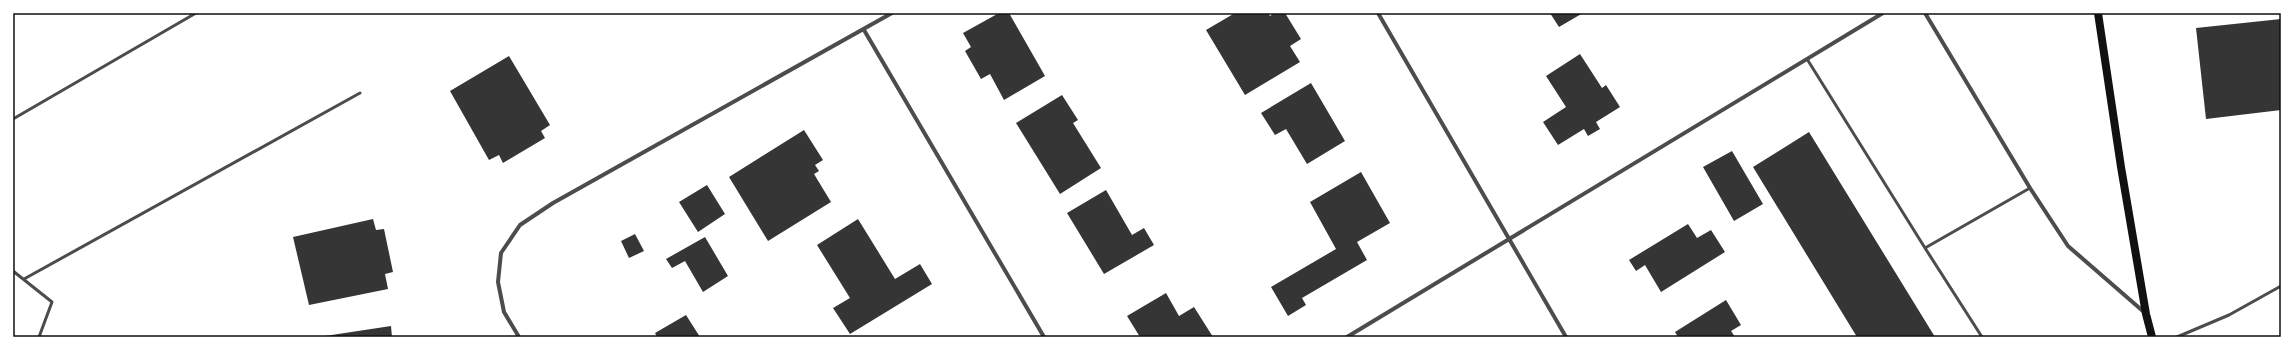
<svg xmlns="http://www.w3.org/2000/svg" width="2294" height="350" font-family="Literata,serif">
<rect width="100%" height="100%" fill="#fff"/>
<path fill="#353535" d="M 999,13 L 1009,13 L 1045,76 L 1004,100 L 990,74 L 981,79 L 965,51 L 971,47 L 963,33 Z
M 1235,13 L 1268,13 L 1270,16 L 1274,13 L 1285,13 L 1301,39 L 1290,46 L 1300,62 L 1245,95 L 1206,30 Z
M 1550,13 L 1583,13 L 1559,27 Z
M 2281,19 L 2281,110 L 2206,119 L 2196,28 Z
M 1580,54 L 1602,88 L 1606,85 L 1620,107 L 1596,122 L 1600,129 L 1588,136 L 1584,129 L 1558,145 L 1543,122 L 1566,107 L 1546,76 Z
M 509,56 L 550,125 L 541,131 L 545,138 L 503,163 L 499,155 L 489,160 L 450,91 Z
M 1311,83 L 1345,141 L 1307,164 L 1286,129 L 1275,135 L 1261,113 Z
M 1062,95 L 1078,120 L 1073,123 L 1101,168 L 1060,194 L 1016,123 Z
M 804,130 L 823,160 L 815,165 L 819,171 L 814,174 L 831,202 L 768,241 L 729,177 Z
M 1809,132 L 1935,337 L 1857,337 L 1753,167 Z
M 1732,151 L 1763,204 L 1734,221 L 1703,167 Z
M 1361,172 L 1390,223 L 1357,242 L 1367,260 L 1302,298 L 1306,305 L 1288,316 L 1271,287 L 1336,249 L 1310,202 Z
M 707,185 L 725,214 L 698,232 L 679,202 Z
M 1106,190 L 1132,235 L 1144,228 L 1154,245 L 1104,274 L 1067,213 Z
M 373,219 L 376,230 L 384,229 L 393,272 L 385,274 L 388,289 L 309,305 L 293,237 Z
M 858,219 L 895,279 L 920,264 L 932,284 L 850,334 L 833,308 L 850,298 L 817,245 Z
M 1688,224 L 1697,238 L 1711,230 L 1725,252 L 1661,292 L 1645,265 L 1636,271 L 1629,260 Z
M 635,234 L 644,251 L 629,258 L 621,241 Z
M 705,237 L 728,276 L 703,292 L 685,261 L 672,268 L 666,259 Z
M 1166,293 L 1179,316 L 1194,307 L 1213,337 L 1140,337 L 1127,316 Z
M 1726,300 L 1741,325 L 1731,331 L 1735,337 L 1678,337 L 1675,332 Z
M 686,315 L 700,337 L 657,337 L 655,333 Z
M 391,326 L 392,337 L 325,337 L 325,336 Z"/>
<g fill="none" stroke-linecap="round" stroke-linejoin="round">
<path stroke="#4c4c4c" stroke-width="3" d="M 1807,59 L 1925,248 L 2030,188
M 13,119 L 196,13
M 1925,248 L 1982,337
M 13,271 L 52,302 L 39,337
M 24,279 L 360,93
M 2177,337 L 2229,315 L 2281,286"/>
<path stroke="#4c4c4c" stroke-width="4" d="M 1378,13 L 1566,337
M 1925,13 L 2030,188 L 2068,246 L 2144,312
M 864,30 L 1044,337
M 519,337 L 504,312 L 498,282 L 501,253 L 520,225 L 553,203 L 892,13
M 1347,337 L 1883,13"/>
<path stroke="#111" stroke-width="8" d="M 2098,13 L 2121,167 L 2146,314 L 2152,337"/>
</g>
<rect width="2294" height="350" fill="none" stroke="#ffffff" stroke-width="28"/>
<rect x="14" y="14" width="2266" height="322" fill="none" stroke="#111" stroke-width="1.5"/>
</svg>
